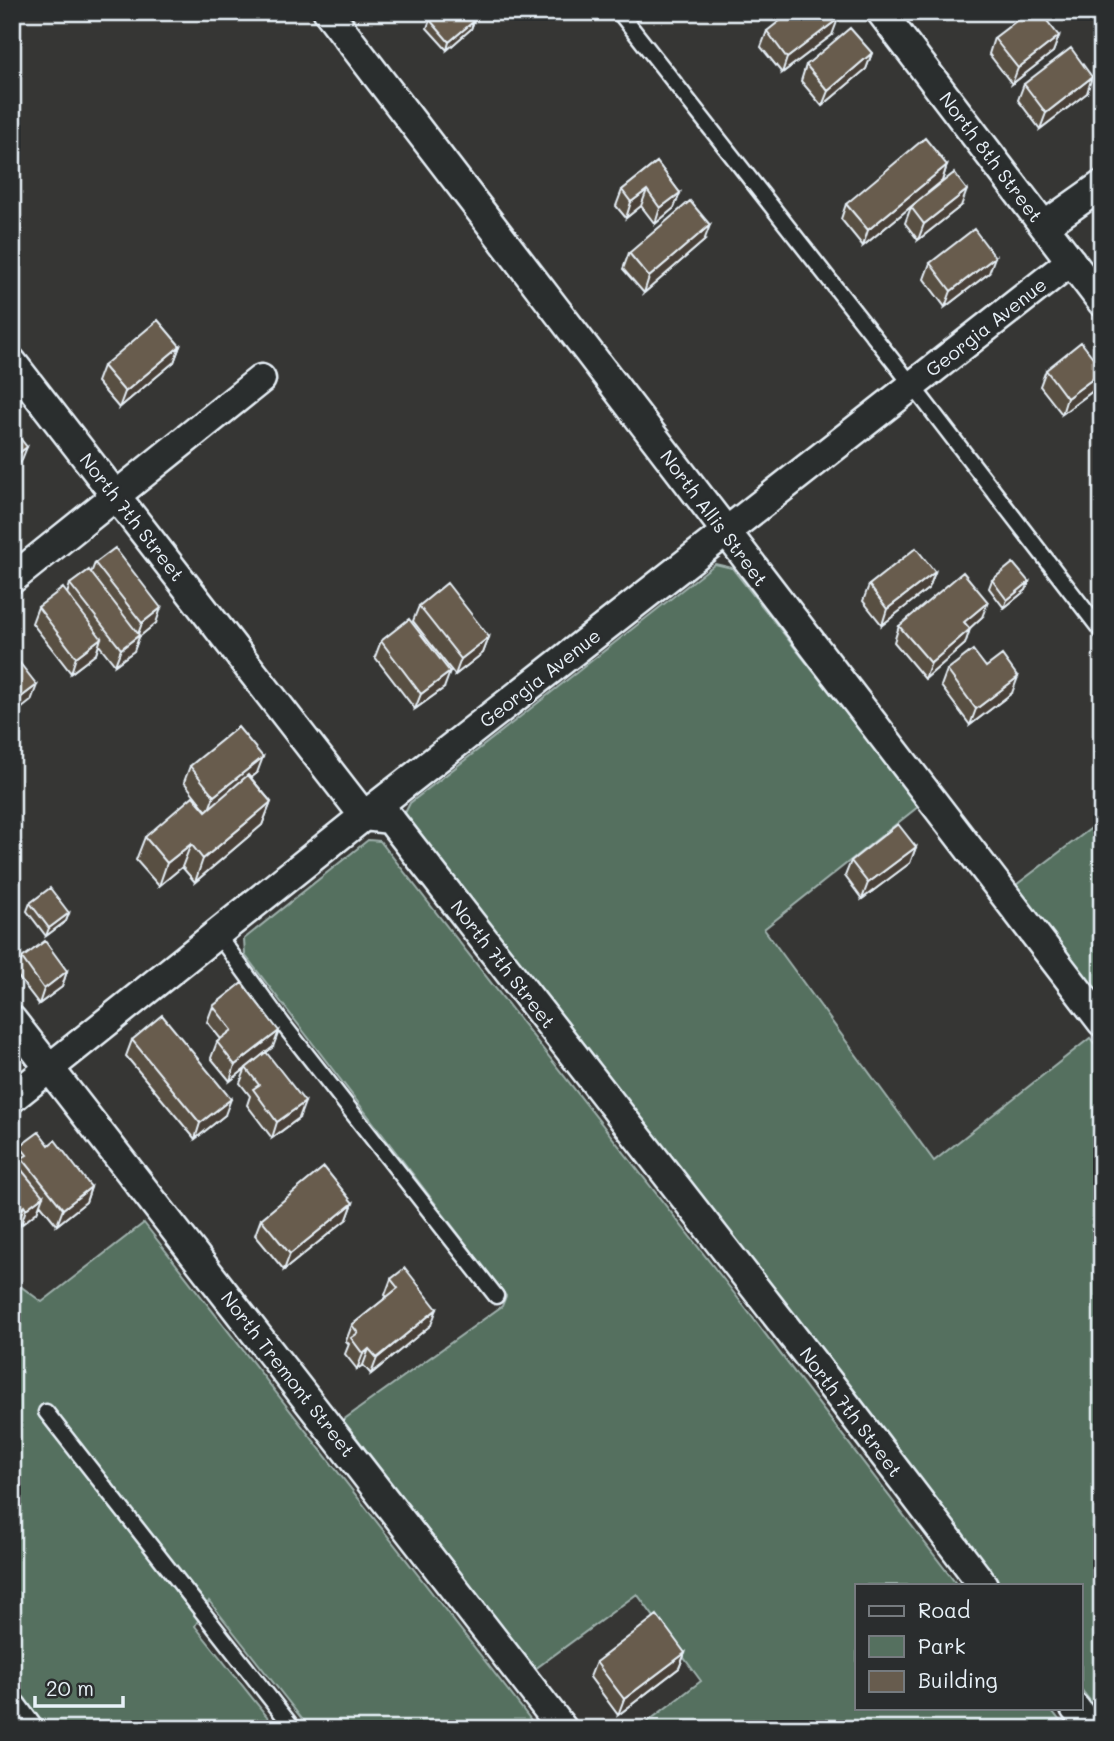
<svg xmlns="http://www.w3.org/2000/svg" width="1114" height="1741" font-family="Mali,sans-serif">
<rect width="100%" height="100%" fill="#363634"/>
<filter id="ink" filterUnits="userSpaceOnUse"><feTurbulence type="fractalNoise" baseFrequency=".0143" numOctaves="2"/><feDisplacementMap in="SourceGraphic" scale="14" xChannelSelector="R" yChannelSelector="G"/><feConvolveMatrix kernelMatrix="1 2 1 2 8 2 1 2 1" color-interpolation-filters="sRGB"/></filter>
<g filter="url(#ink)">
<path fill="#55705f" stroke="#9eb0ac" stroke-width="2" d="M 715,564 L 732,568 L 919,806 L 764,929 L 934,1161 L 1090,1038 L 1102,1053 L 1102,1716 L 1081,1689 L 1081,1585 L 1001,1585 L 580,1038 L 404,815 L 410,803 Z
M 1102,820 L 1102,998 L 1016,885 Z
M 368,840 L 380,841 L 724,1280 L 957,1585 L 857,1585 L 857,1708 L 1050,1708 L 1066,1729 L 638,1729 L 701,1681 L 637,1594 L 535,1669 L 343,1420 L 502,1306 L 506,1296 L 245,955 L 244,939 Z
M 144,1223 L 538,1729 L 310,1729 L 209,1601 L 195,1626 L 277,1729 L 47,1729 L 12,1684 L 12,1280 L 42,1302 Z"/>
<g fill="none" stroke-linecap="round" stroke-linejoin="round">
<g stroke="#e8f1f8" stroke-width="19">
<path id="service" d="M 619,12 L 912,385 L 1102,632
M 217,934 L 282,1023 L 496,1296
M 46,1412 L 294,1729"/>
</g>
<g stroke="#e8f1f8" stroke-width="33">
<path id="minor" d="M 328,12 L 1102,1022
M 881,12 L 1102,302
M 1044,226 L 1102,185
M 12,362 L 364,816 L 390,819 L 840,1397 L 983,1585
M 12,579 L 261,379
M 12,1020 L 563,1729
M 12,1098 L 364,816 L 1071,261
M 12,1707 L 28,1729
M 1075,1708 L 1091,1729"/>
</g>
<use href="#service" stroke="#2a2d2e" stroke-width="14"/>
<use href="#minor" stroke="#2a2d2e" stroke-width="28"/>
</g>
<path fill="#594f43" stroke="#e8f1f8" stroke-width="2" d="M 430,20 L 474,21 L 471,29 L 447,50 L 427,28 Z
M 767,31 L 832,35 L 782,73 L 761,47 Z
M 1059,36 L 1053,52 L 1012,84 L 989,54 L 994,38 Z
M 872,53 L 866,69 L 822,106 L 801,81 L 806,65 Z
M 1024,84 L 1087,93 L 1040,129 L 1018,100 Z
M 657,162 L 680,193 L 674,208 L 655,224 L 641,206 L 626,218 L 616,206 L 622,190 Z
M 947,165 L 942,181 L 863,246 L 841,219 L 846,204 Z
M 961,206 L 918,240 L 905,223 L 911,207 Z
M 704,241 L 644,293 L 623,269 L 629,253 Z
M 930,263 L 989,273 L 945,307 L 924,279 Z
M 180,346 L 174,362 L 119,408 L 97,382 L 103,366 Z
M 1046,370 L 1098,387 L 1062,414 L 1040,386 Z
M 95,563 L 156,623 L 139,637 L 134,651 L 115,665 L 99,645 L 96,654 L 71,673 L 32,623 L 38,607 L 67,594 L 70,584 L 91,573 Z
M 935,572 L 929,588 L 882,625 L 863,601 L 869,585 Z
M 992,580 L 1029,582 L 1026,590 L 1004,608 L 989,588 Z
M 419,606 L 489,637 L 483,653 L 455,675 L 413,621 Z
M 982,617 L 970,628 L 965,644 L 925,679 L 894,642 L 899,626 Z
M 381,641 L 444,688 L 415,709 L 375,657 Z
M 986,667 L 1012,693 L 970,725 L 941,686 L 947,670 Z
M 190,766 L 257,773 L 251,778 L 271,802 L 262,825 L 195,882 L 182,867 L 159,886 L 136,860 L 145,837 L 206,810 L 184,782 Z
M 916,847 L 910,863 L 862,899 L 845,876 L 851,861 Z
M 30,903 L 69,913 L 66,921 L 46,936 L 27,911 Z
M 22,958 L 67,971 L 62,987 L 39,1004 L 16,974 Z
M 213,1006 L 273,1047 L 255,1061 L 299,1118 L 272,1138 L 247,1105 L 250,1096 L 240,1083 L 246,1068 L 230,1081 L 211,1058 L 217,1042 L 221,1039 L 207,1022 Z
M 132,1040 L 225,1115 L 195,1139 L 126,1056 Z
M 49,1145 L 91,1187 L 86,1202 L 57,1225 L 40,1204 L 37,1212 L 21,1225 L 18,1222 L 12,1227 L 12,1158 L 15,1161 L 20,1146 Z
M 353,1203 L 347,1219 L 284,1270 L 255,1235 L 261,1219 Z
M 391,1279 L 431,1325 L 371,1374 L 363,1365 L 357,1369 L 345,1354 L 349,1344 L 346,1341 L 352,1325 L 387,1297 L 385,1295 Z
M 685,1653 L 679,1668 L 618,1715 L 590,1677 L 596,1662 Z"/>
<path fill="#484037" stroke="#e8f1f8" stroke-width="2" d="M 838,19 L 832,35 L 782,73 L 787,58 Z
M 474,21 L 471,29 L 447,50 L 449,42 Z
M 1059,36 L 1053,52 L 1012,84 L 1018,68 Z
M 872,53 L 866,69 L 822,106 L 828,91 Z
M 1092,77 L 1087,93 L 1040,129 L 1046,113 Z
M 947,165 L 942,181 L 863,246 L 868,230 Z
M 647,190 L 641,206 L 626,218 L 631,202 Z
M 967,190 L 961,206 L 918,240 L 924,224 Z
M 680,193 L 674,208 L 655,224 L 660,208 Z
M 710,225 L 704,241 L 644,293 L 649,277 Z
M 995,257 L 989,273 L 945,307 L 951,291 Z
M 180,346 L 174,362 L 119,408 L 125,392 Z
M 1102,372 L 1102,375 L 1098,387 L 1062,414 L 1067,398 Z
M 27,447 L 21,462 L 12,469 L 12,458 Z
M 935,572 L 929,588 L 882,625 L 887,609 Z
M 1029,582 L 1026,590 L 1004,608 L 1007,600 Z
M 988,602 L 982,617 L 959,638 L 964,622 Z
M 161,608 L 156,623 L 139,637 L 134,651 L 115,665 L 121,649 L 137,637 L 142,623 Z
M 970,629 L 965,644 L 925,679 L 931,663 Z
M 489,637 L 483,653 L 455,675 L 461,659 Z
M 101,638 L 96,654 L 71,673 L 76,657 Z
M 450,672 L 444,688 L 415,709 L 421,694 Z
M 1018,677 L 1012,693 L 970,725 L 976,709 Z
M 37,685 L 31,701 L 12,716 L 12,704 Z
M 263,757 L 257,773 L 208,812 L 214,796 Z
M 271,802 L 262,825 L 195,882 L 203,859 Z
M 191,844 L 182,867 L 159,886 L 167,863 Z
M 916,847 L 910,863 L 862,899 L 868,883 Z
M 69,913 L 66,921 L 46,936 L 49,928 Z
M 67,971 L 62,987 L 39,1004 L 44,989 Z
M 279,1031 L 273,1047 L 230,1081 L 235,1065 Z
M 231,1099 L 225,1115 L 195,1139 L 200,1123 Z
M 305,1102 L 299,1118 L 272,1138 L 277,1122 Z
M 91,1187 L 86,1202 L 57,1225 L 63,1209 Z
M 43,1196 L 37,1212 L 21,1225 L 26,1209 Z
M 353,1203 L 347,1219 L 284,1270 L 290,1254 Z
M 24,1206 L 18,1222 L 12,1227 L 12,1223 L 16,1213 Z
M 437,1309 L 431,1325 L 371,1374 L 377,1358 Z
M 369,1349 L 363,1365 L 357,1369 L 363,1354 Z
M 685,1653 L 679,1668 L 618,1715 L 624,1699 Z"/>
<path fill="#675c4e" stroke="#e8f1f8" stroke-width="2" d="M 439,12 L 466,12 L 474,21 L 449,42 L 430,20 Z
M 791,12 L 832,12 L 838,19 L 787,58 L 767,31 Z
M 1028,12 L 1040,12 L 1059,36 L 1018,68 L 994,38 Z
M 850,28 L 872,53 L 828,91 L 806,65 Z
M 1071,48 L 1092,77 L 1046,113 L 1024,84 Z
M 925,138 L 947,165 L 868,230 L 846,204 Z
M 657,162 L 680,193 L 660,208 L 647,190 L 631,202 L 622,190 Z
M 954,173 L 967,190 L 924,224 L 911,207 Z
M 690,201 L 710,225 L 649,277 L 629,253 Z
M 974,229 L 995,257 L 951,291 L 930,263 Z
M 158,320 L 180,346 L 125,392 L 103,366 Z
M 1081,342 L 1102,369 L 1102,372 L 1067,398 L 1046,370 Z
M 12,428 L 27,447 L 12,458 Z
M 115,548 L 161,608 L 142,623 L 95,563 Z
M 916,548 L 935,572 L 887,609 L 869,585 Z
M 1013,563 L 1029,582 L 1007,600 L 992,580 Z
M 89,570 L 139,635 L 121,649 L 70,584 Z
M 963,572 L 988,602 L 964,622 L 970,629 L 931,663 L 899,626 Z
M 447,583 L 489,637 L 461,659 L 419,606 Z
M 63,588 L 101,638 L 76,657 L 38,607 Z
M 409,619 L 450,672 L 421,694 L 381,641 Z
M 973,650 L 986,667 L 1002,655 L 1018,677 L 976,709 L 947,670 Z
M 12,653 L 37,685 L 12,704 Z
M 238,727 L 263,757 L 214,796 L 190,766 Z
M 248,775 L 271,802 L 203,859 L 191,844 L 167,863 L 145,837 L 193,796 L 206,811 Z
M 898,824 L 916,847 L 868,883 L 851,861 Z
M 50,888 L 69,913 L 49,928 L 30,903 Z
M 45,941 L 67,971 L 44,989 L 22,958 Z
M 242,983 L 279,1031 L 235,1065 L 217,1042 L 232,1030 L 213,1006 Z
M 162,1015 L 231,1099 L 200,1123 L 132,1040 Z
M 266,1052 L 305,1102 L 277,1122 L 253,1089 L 259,1085 L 246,1068 Z
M 39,1132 L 49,1145 L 55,1140 L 91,1187 L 63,1209 L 22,1158 L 27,1155 L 20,1146 Z
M 12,1158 L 43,1196 L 26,1209 L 24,1206 L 16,1213 L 12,1208 Z
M 324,1167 L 353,1203 L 290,1254 L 261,1219 Z
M 405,1268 L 437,1309 L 377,1358 L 369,1349 L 363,1354 L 351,1338 L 358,1333 L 352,1325 L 398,1288 L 391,1279 Z
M 657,1615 L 685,1653 L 624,1699 L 596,1662 Z"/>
</g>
<g text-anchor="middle" stroke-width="6" stroke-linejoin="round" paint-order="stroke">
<g font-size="19" fill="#e8f1f8" stroke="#2a2d2e">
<text transform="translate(991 157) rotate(53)" y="7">North 8th Street</text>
<text transform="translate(986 327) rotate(-38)" y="7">Georgia Avenue</text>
<text transform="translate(132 517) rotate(52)" y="7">North 7th Street</text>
<text transform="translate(714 518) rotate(53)" y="7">North Allis Street</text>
<text transform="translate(540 678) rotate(-38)" y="7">Georgia Avenue</text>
<text transform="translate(503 964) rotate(52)" y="7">North 7th Street</text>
<text transform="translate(288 1374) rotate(52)" y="7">North Tremont Street</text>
<text transform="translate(851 1412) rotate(53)" y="7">North 7th Street</text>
</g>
</g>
<rect width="1114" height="1741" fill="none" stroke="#2a2d2e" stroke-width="42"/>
<rect x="21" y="21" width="1072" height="1699" fill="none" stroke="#e8f1f8" stroke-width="2.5" filter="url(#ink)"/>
<rect x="855" y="1584" width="228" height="126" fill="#2a2d2e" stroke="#767b7f" stroke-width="2"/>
<rect x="869" y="1606" width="35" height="10" fill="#2a2d2e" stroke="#767b7f" stroke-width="2"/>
<text x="918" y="1618" font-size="21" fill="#e8f1f8">Road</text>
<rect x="869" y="1636" width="35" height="21" fill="#55705f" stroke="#767b7f" stroke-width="2"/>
<text x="918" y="1654" font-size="21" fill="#e8f1f8">Park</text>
<rect x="869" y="1671" width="35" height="21" fill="#675c4e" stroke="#767b7f" stroke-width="2"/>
<text x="918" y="1688" font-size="21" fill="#e8f1f8">Building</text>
<path d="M35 1696v10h88v-10" fill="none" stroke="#e8f1f8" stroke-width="3.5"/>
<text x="46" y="1696" font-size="21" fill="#e8f1f8" stroke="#2a2d2e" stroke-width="5" paint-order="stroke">20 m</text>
</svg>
